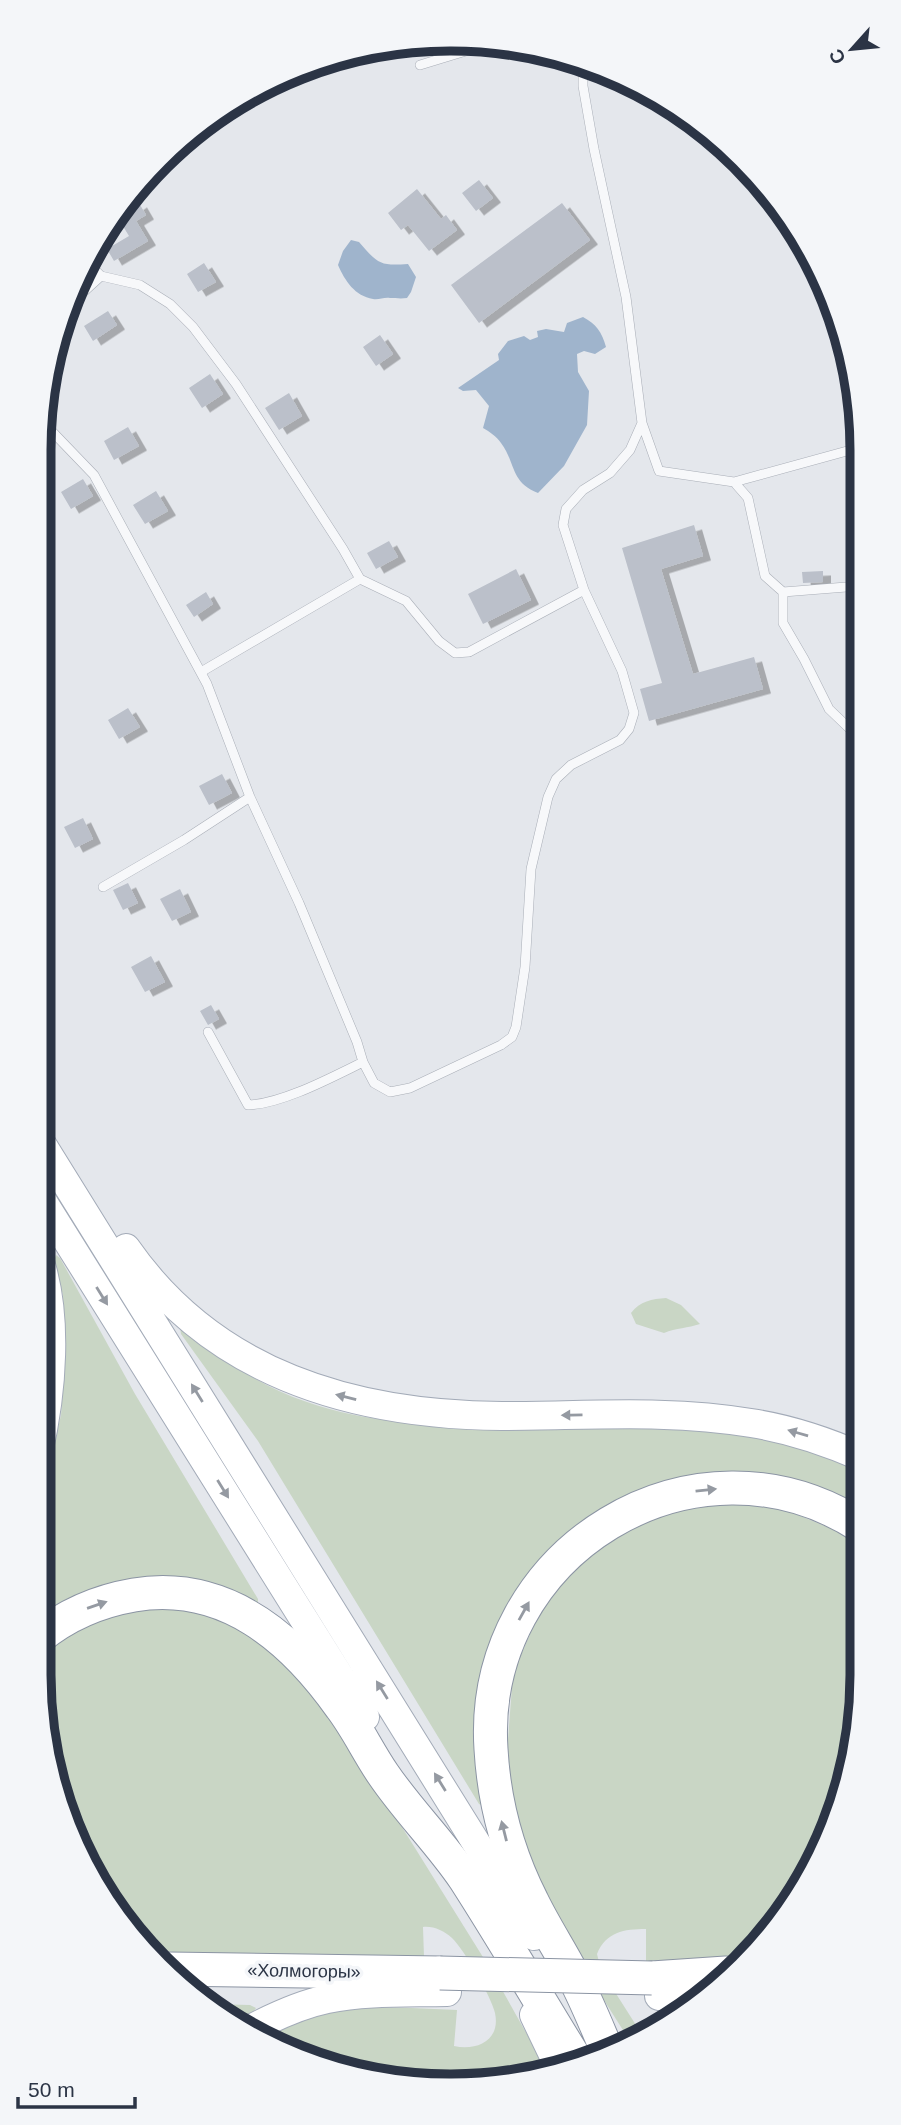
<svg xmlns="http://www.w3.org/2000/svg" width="901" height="2125" font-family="Arial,sans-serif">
<defs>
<filter id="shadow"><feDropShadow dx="8" dy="4.5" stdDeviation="0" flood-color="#0004"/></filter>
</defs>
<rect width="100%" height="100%" fill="#e4e7ec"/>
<path fill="#c9d6c5" d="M 56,1255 L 60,1258 L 135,1394 L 258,1599 L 258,1603 L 225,1590 L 39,1620 L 39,1512 L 61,1415 L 65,1363 L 63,1295 L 54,1261 Z
M 666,1298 L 681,1305 L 700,1324 C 688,1328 676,1328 664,1333 L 636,1324 L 631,1313 C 640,1301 652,1299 666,1298 Z
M 180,1327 C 221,1358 259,1386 307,1402 C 367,1423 428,1425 491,1426 C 544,1427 597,1427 650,1429 C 724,1431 794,1438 862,1471 L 862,1509 C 721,1425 537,1497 488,1654 C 471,1710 475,1749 483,1806 L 479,1804 L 258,1441 L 181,1334 Z
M 726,1501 L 771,1504 L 862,1541 L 862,1674 L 841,1807 L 777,1926 L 736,1964 L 646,1962 L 646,1929 C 624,1929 606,1932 597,1954 L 601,1970 L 641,2033 L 628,2038 L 581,1964 L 541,1889 L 519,1827 L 506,1766 L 513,1673 L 542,1607 L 586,1556 L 644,1519 Z
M 143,1606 L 216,1614 L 282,1656 L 349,1742 L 491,1970 L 548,2072 L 531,2078 L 396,2083 L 261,2037 C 276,2031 291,2023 306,2018 C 354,2003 408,2008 457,2010 L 454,2046 C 476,2051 501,2041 495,2013 C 491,1996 465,1951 452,1938 C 444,1931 434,1926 423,1927 L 424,1957 L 200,1953 L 173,1952 L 140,1946 L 61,1807 L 39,1675 L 38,1653 L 73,1628 Z
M 211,2004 L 250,2005 L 256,2008 L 253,2012 L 234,2022 Z"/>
<path fill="#9fb4cc" d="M 351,240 L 359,242 C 378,264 380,266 408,264 L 416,277 L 411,292 L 407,298 C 400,299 396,298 390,298 C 384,297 379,300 373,299 C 355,296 345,281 338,265 L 343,251 Z
M 583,317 C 596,324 602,332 606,347 L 595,354 L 584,351 L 577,354 L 578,372 L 589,391 L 587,425 L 564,466 L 538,493 C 510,482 516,463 501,443 C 496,436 490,432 483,428 L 489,406 L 476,390 L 463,391 L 458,388 L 499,360 L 498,354 L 508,341 L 524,336 L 530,340 L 538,337 L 537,331 L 546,329 L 564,332 L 567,323 Z"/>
<path fill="#bbc0ca" filter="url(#shadow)" d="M 479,180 L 493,198 L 476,211 L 462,193 Z
M 417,189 L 441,219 L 446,215 L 457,230 L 429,251 L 408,225 L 401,230 L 388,213 Z
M 139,203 L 146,215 L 136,221 L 148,241 L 114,261 L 107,249 L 129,236 L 118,218 Z
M 562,203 L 590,240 L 479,323 L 451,285 Z
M 204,263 L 216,282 L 198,292 L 187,274 Z
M 108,311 L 117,325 L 93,341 L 84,326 Z
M 380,335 L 393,354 L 376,366 L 363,347 Z
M 210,374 L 223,394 L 202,408 L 189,388 Z
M 289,393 L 302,416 L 279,430 L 265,408 Z
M 128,427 L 139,446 L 114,460 L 104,441 Z
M 83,479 L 93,496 L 71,509 L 61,492 Z
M 156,491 L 168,511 L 145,524 L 133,505 Z
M 694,525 L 703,556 L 661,569 L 693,674 L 754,657 L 763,689 L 649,721 L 640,689 L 662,683 L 622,548 Z
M 389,541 L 398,557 L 376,569 L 367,553 Z
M 516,569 L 531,600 L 483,624 L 468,594 Z
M 823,571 L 823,582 L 803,583 L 802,572 Z
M 206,592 L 213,604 L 194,617 L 186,605 Z
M 128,708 L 140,727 L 119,739 L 108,720 Z
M 222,774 L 232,793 L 209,805 L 199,786 Z
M 83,818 L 93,839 L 75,848 L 64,827 Z
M 128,883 L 138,903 L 123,910 L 113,890 Z
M 180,889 L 191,912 L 172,921 L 160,899 Z
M 151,956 L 165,982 L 145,992 L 131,967 Z
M 211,1005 L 219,1019 L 208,1025 L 200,1011 Z"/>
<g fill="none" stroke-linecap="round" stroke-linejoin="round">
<g stroke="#a9aeb7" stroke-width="10">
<path id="lane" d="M 583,61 L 583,86 L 594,149 L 626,297 L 642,423 L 659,471 L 734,482 L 748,498 L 765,576 L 783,592 L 859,586
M 420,65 L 479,47
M 91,266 L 101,276 L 140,285 L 170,304 L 193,327 L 236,384 L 343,549 L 360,579 L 406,601 L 439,641 L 455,653 L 469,652 L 584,590
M 67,307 L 101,276
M 43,422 L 94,475 L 207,684 L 250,797 L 299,903 L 357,1042 L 363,1062 L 374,1083 L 390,1092 L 410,1088 L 501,1045 L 512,1037 L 516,1027 L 525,967 L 531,869 L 548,797 L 556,779 L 571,765 L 620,740 L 629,729 L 634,713 L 622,671 L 584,590 L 563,525 L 566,509 L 583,490 L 610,473 L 630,450 L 642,423
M 734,482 L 847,451 L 859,450
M 783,592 L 783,623 L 804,659 L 829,709 L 852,731 L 860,731
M 201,672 L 360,579
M 103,887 L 184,840 L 250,797
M 208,1032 L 248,1105 C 282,1104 332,1077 363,1062"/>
</g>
<g stroke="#a3abb8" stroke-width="30">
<path id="primary" d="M 38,1138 L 534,1936
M 38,1194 L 365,1717
M 126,1248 C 214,1375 354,1415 502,1416 C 585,1416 669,1409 751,1423 C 790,1429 826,1441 862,1457
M 38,1256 C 59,1314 52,1394 38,1453
M 659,1996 L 698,2000
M 534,2015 L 559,2067
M 245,2032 C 271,2018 298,2005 327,1999 C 366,1991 407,1993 447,1992"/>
</g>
<g stroke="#8b94a3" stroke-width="35">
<path id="highway" d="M 38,1638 C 66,1615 99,1601 134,1595 C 225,1580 292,1638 341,1707 C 357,1728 368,1752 383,1774 C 408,1811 440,1842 465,1879 C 503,1938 539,2000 576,2060
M 169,1969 L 440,1973
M 652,1978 L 726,1973
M 606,2048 C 597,2027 588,2005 578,1985 C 564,1956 546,1930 532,1901 C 508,1854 494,1802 491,1749 C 478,1552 695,1418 862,1527"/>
</g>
<use href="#lane" stroke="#f7f8fa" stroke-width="9"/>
<use href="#primary" stroke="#fff" stroke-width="28"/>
<use href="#highway" stroke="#fff" stroke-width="33"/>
<g stroke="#8b94a3" stroke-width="35" stroke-linecap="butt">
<path id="highway-bridge" d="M 440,1973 L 652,1978"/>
</g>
<use href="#highway-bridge" stroke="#fff" stroke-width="33"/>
</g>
<defs><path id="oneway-solid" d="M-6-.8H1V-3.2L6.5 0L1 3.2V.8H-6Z" transform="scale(1.75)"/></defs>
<g fill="#959aa2">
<use href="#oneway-solid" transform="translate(102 1296) rotate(58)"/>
<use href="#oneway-solid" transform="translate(197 1393) rotate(-122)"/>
<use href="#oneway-solid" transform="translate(346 1397) rotate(-166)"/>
<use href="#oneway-solid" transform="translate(572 1415) rotate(179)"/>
<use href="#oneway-solid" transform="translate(798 1433) rotate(-164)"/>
<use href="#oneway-solid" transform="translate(223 1489) rotate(58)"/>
<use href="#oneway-solid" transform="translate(706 1490) rotate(-6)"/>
<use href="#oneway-solid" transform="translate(97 1605) rotate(-19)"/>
<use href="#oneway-solid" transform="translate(524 1611) rotate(-61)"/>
<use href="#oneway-solid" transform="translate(382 1690) rotate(-122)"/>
<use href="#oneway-solid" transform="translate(440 1782) rotate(-122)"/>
<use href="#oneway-solid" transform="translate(504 1831) rotate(-104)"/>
</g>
<g text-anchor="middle" stroke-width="7" stroke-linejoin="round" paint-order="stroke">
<g font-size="18" fill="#2b3445" stroke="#f4f6f9">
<text transform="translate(304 1971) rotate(1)" y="6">«Холмогоры»</text>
</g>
</g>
<path d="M0 0H901V2125H0ZM450 51H451A399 399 0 0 1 850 450V1675A399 399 0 0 1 451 2074H450A399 399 0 0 1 51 1675V450A399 399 0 0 1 450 51Z" fill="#f4f6f9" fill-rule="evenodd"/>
<path fill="none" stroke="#2b3445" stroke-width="9" d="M450 51H451A399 399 0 0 1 850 450V1675A399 399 0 0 1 451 2074H450A399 399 0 0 1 51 1675V450A399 399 0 0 1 450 51Z"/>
<g transform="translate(852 49) rotate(243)" stroke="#f4f6f9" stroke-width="5" paint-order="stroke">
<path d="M0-5L12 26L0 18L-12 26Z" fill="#2b3445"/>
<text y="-10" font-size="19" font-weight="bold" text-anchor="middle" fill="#2b3445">С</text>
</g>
<path d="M18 2097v10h117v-10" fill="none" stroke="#2b3445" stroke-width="3.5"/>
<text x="28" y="2097" font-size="21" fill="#2b3445" stroke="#f4f6f9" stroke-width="5" paint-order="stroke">50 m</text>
</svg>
